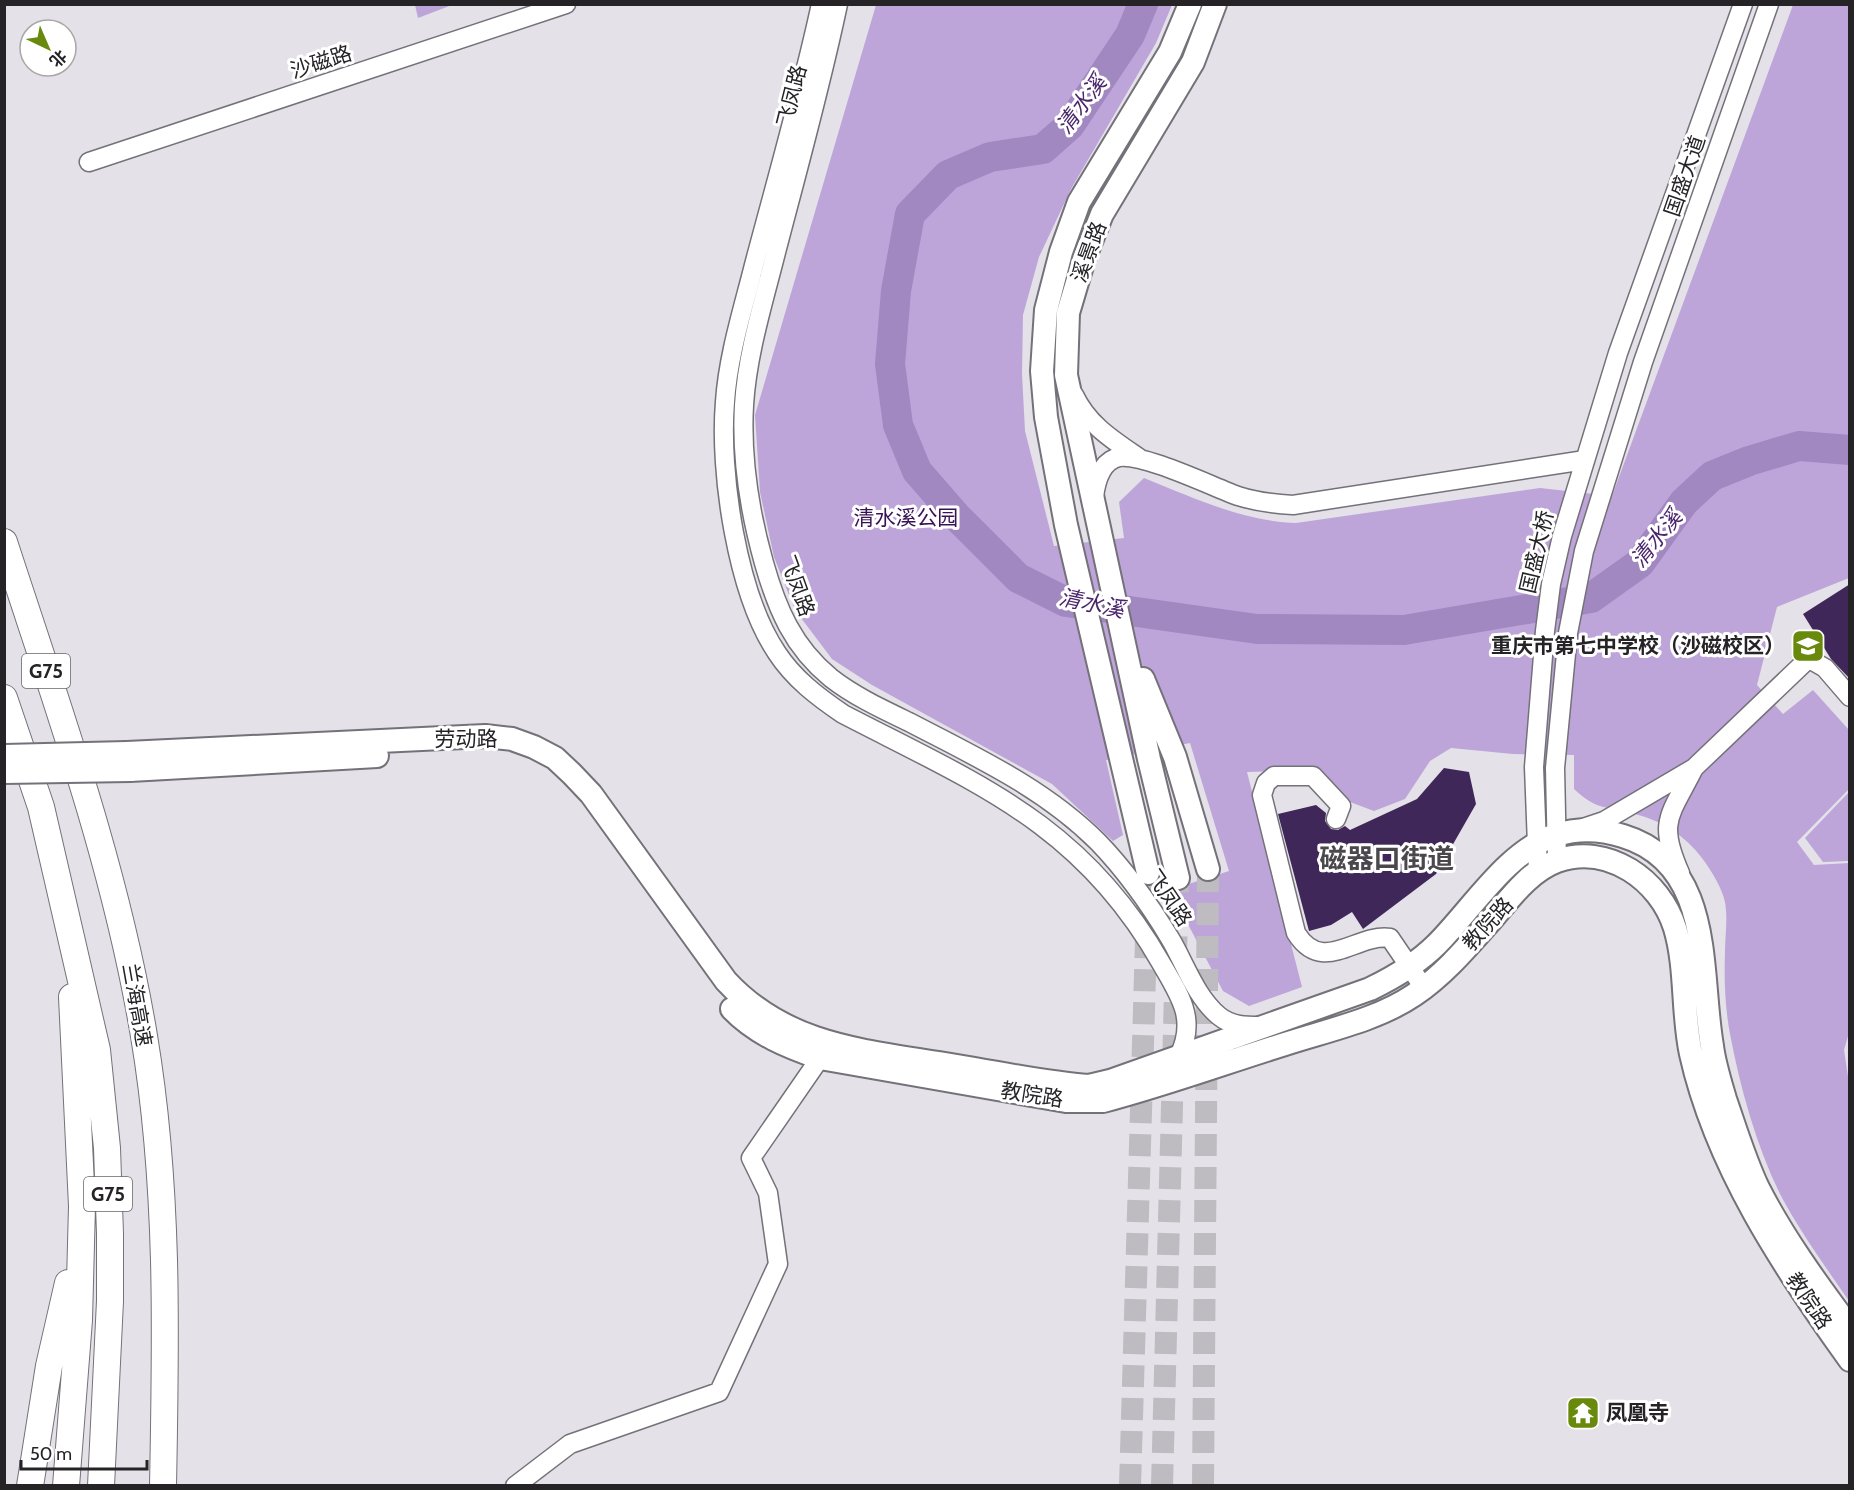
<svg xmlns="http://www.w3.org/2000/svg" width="1854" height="1490" font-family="Cabin,'Noto Sans SC',sans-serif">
<rect width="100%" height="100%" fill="#e4e1e8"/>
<path fill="#bda5da" d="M 415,5 L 415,4 L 452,5 L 418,18 Z
M 876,5 L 1172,5 L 1156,43 L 1071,189 L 1039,257 L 1023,315 L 1022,374 L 1025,431 L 1054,546 L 1124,538 L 1119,502 L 1144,478 C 1194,498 1242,521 1296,523 L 1540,488 L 1612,496 L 1793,5 L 1849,5 L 1849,578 L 1777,607 L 1757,685 L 1783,714 L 1813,690 L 1849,730 L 1849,789 L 1797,842 L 1814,865 L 1849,863 L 1850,1029 L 1844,1050 L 1850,1090 L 1849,1301 C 1825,1266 1800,1232 1780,1194 C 1756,1145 1740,1087 1730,1034 C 1725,1008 1724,979 1725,952 C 1725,936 1728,919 1725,902 C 1722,888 1711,870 1702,858 C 1685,836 1663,821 1635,814 C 1607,806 1597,811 1574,789 L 1574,755 L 1513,754 L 1451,748 L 1430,761 L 1405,799 L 1374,811 L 1350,802 L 1320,770 L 1247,772 L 1302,987 L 1249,1006 L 1223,991 L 1170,890 L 1229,871 L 1190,743 L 1106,760 L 1123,835 L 1113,841 L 1052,784 L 872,685 L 832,659 L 795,610 L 774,557 L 760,492 L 755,415 Z
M 1849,792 L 1849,861 L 1823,862 L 1805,838 Z"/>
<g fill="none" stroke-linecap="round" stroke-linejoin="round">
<path stroke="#a288c1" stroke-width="30" d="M 1143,4 L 1130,35 L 1070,125 L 1043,149 L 990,157 L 948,175 L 910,214 L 896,291 L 890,364 L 898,425 L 917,471 L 957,517 L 1018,578 L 1066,602 L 1257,629 L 1404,630 L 1591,598 L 1640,563 L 1684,502 L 1712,476 L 1749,461 L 1799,446 L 1850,450"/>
</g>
<path fill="#402759" d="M 1850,584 L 1850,679 L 1831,659 L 1803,614 Z
M 1444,768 L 1469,772 L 1476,804 L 1436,874 L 1363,929 L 1352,912 L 1331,925 L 1309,931 L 1278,814 L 1316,805 L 1326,813 L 1325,821 L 1331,829 L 1338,830 L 1345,826 L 1350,830 L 1417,799 Z"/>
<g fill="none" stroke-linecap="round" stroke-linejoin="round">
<path stroke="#bebbc1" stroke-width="22" stroke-dasharray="22 11" stroke-linecap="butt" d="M 1130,1486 L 1148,873
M 1162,1486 L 1178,878
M 1203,1486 L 1208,869"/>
<g stroke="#747178" stroke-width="21">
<path id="minor" d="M 821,4 C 802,92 777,178 754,265 C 743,309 728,356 725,402 C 719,472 737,594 777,653 C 794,679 818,697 843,714 C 978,784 1082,824 1161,963 C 1180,996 1197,1019 1179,1056
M 838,4 C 820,90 796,175 774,260 C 762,307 747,356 744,405 C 741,457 750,513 764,563 C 777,609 793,647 831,678 C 854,696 882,709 909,722 C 976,757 1044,788 1098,842 C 1126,871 1150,905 1171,940 C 1185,964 1196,997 1219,1016 C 1231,1026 1246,1026 1261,1026
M 89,162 L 566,4
M 1074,395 C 1088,425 1113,440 1139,458
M 1094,497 C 1096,481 1101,461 1119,457 C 1143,453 1213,487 1238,496 C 1257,502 1274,504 1293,505 L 1585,460
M 1694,768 L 1805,662 L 1811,660 L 1825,668 L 1850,697
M 1336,819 L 1341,806 L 1313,776 L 1274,776 L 1266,783 L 1262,795 L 1296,933 C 1323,976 1356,933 1390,938 L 1424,988
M 1583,828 L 1604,821 L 1694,768 C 1670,816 1657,821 1680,873
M 1557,861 L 1555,768 L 1568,633 L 1584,551 L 1643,362 L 1769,4
M 1538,871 L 1534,767 L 1545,631 L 1551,584 L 1562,536 L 1618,353 L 1743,4
M 515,1486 L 570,1444 L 719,1392 L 778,1264 L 768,1193 L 751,1158 L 827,1048"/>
</g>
<g stroke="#747178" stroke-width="26">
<path id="major" d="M 1143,679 L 1175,757 L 1208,869
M 127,753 L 485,736 L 512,739 L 534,747 L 555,758 L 572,774 L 591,794 L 726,981 C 789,1049 871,1051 957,1066 C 1001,1073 1045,1083 1089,1086 L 1110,1081 L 1370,989 C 1395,977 1417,964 1437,944 C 1472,909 1508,850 1556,835 C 1578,828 1601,829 1623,836 C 1715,864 1699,972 1712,1046 C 1714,1063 1720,1082 1725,1099 C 1735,1128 1745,1161 1758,1188 C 1783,1237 1817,1284 1850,1328
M 130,770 L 377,756
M 1148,873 L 1066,525 L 1046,417 L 1042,371 L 1046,310 L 1061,252 L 1079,202 L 1170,52 L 1190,4
M 1178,878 L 1149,759 L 1066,375 L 1068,313 L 1084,259 L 1102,214 L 1193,62 L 1215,4
M 732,1009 C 756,1034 788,1047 820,1058 L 1066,1101 L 1103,1101 C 1164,1085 1224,1063 1285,1044 C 1328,1030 1377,1020 1414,995 C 1445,974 1468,946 1493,918 C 1511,897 1530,871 1557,861 C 1608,843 1660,880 1675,928 C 1687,968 1682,1013 1691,1054 C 1716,1166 1784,1268 1850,1360"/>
</g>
<g stroke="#747178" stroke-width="28">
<path id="highway" d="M 4,542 C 57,705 116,867 144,1036 C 169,1185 166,1335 163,1486
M 4,698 L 41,807 L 97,1050 L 107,1148 L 110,1234 L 110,1301 L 101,1486
M 30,1486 L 49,1366 L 68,1283
M 66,1486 L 79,1320 L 82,1206 L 72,997"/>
</g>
<use href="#minor" stroke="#fff" stroke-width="18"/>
<use href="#major" stroke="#fff" stroke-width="22"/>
<use href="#highway" stroke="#fff" stroke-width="26"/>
<g stroke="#747178" stroke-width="26" stroke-linecap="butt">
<path id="major-bridge" d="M 4,756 L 127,753
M 4,772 L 130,770"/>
</g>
<use href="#major-bridge" stroke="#fff" stroke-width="22"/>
</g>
<defs>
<g id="school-square" transform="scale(1.725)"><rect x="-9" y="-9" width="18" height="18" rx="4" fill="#68890b" stroke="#fff"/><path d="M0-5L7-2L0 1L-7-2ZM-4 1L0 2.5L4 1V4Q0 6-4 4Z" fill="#fff"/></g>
<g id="temple-square" transform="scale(1.725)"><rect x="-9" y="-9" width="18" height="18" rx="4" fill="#68890b" stroke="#fff"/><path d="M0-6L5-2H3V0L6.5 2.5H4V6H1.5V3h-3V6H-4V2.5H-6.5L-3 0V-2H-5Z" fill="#fff"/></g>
</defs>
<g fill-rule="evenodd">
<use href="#school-square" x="1808" y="646"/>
<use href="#temple-square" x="1583" y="1413"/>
</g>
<g text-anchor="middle" stroke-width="6" stroke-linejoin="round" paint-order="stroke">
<g fill="#fff" stroke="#666567" stroke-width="1.5">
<rect x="22" y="654" width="48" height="34" rx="4.5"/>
<rect x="84" y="1177" width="48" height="34" rx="4.5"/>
</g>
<g font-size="20" font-weight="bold" fill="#252326">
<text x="46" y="678">G75</text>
<text x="108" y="1201">G75</text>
</g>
<g font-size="21" fill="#252326" stroke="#fff">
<text transform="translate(321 62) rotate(-18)" y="7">沙磁路</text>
<text transform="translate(792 96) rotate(-76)" y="7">飞凤路</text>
<text transform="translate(1685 176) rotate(-71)" y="7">国盛大道</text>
<text transform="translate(1089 252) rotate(-70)" y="7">溪景路</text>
<text transform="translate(1537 552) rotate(-77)" y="7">国盛大桥</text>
<text transform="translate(797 586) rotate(70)" y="7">飞凤路</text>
<text x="466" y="746">劳动路</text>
<text transform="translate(1169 898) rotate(56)" y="7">飞凤路</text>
<text transform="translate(1488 924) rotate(-48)" y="7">教院路</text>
<text transform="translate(137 1005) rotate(80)" y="7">兰海高速</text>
<text transform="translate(1032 1095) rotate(9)" y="7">教院路</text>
<text transform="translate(1809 1301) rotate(56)" y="7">教院路</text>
</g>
<g font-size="21" fill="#381257" stroke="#fff">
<text x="906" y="525">清水溪公园</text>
</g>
<g font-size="21" font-weight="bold" fill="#252326" stroke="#fff" text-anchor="end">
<text x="1785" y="653">重庆市第七中学校（沙磁校区）</text>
<text x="1606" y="1420" text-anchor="start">凤凰寺</text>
</g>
<g font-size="22" font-style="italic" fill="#4a266c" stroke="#fff">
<text transform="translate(1081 104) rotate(-53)" y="8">清水溪</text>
<text transform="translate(1656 538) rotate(-51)" y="8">清水溪</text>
<text transform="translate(1092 603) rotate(12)" y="8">清水溪</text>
</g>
<g font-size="27" font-weight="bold" fill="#4a474d" stroke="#fff">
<text x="1387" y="868">磁器口街道</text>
</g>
</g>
<rect width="1854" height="1490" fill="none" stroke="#252326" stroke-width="12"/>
<g transform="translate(48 48) rotate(136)"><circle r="28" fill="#ffffff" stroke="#a8a7a8" stroke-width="1.5"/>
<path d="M0-4.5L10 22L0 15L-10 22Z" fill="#68890b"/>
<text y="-9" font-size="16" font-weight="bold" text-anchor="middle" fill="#252326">北</text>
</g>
<path d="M21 1460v9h126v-9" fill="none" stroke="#252326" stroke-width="3"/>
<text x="30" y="1460" font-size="18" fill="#252326" stroke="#ffffff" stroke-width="4.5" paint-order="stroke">50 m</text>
</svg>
